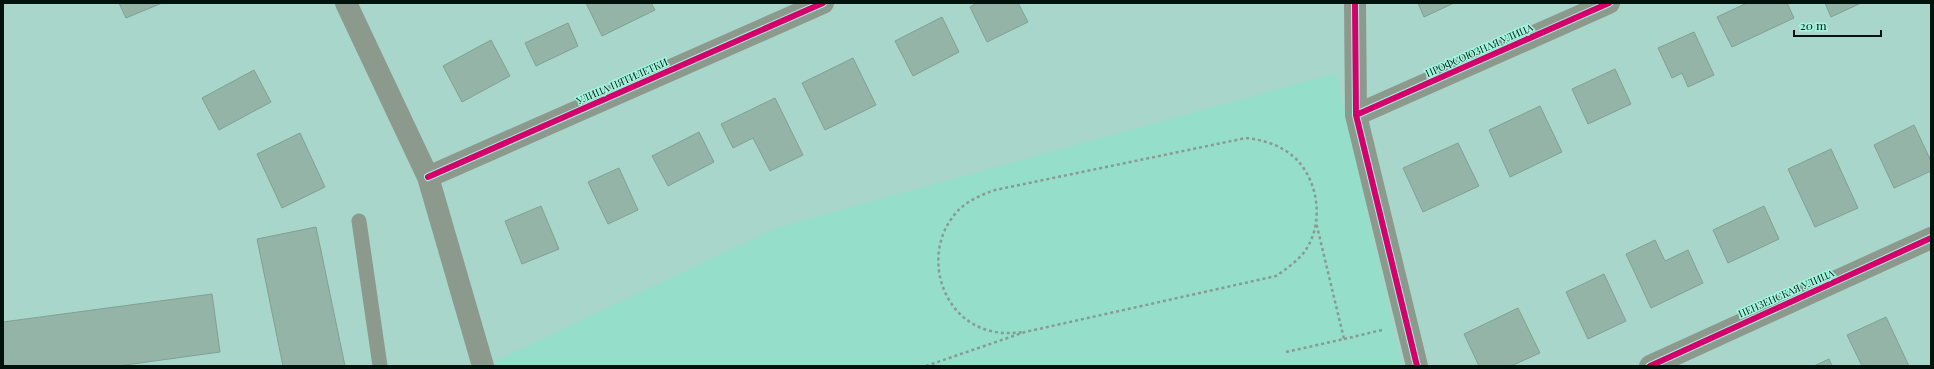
<svg xmlns="http://www.w3.org/2000/svg" width="1934" height="369" font-family="'Playfair Display',serif">
<rect width="100%" height="100%" fill="#a8d6ca"/>
<path fill="#94deca" d="M 1336,73 L 1402,366 L 497,366 L 495,361 L 779,227 Z"/>
<path fill="#93b4a7" stroke="#80a194" d="M 119,3 L 162,3 L 126,18 Z
M 586,3 L 651,3 L 655,10 L 602,36 Z
M 977,3 L 1018,3 L 1028,22 L 987,42 L 970,7 Z
M 1418,3 L 1454,3 L 1424,17 Z
M 1747,3 L 1787,3 L 1794,18 L 1732,47 L 1717,17 Z
M 1825,3 L 1861,3 L 1831,17 Z
M 942,17 L 959,52 L 913,76 L 895,41 Z
M 568,23 L 578,46 L 536,66 L 525,43 Z
M 1694,32 L 1714,75 L 1688,87 L 1682,73 L 1672,78 L 1658,48 Z
M 491,40 L 510,76 L 462,102 L 443,66 Z
M 853,58 L 876,105 L 825,130 L 802,83 Z
M 1615,69 L 1631,104 L 1588,124 L 1572,89 Z
M 254,70 L 271,102 L 219,130 L 202,98 Z
M 775,98 L 803,155 L 770,171 L 753,138 L 733,148 L 721,124 Z
M 1540,106 L 1562,152 L 1510,177 L 1489,130 Z
M 1914,125 L 1931,161 L 1931,171 L 1894,188 L 1874,145 Z
M 699,132 L 714,162 L 668,186 L 652,156 Z
M 300,133 L 325,187 L 282,208 L 257,154 Z
M 1458,143 L 1479,186 L 1423,212 L 1403,168 Z
M 1831,149 L 1858,208 L 1815,227 L 1788,169 Z
M 619,168 L 638,210 L 608,224 L 588,182 Z
M 541,206 L 559,249 L 522,264 L 505,221 Z
M 1764,206 L 1779,239 L 1728,263 L 1713,230 Z
M 316,227 L 345,366 L 283,366 L 257,239 Z
M 1655,240 L 1665,261 L 1688,250 L 1703,283 L 1651,308 L 1626,254 Z
M 1604,274 L 1626,321 L 1588,339 L 1566,292 Z
M 212,294 L 220,352 L 118,366 L 3,366 L 3,322 Z
M 1518,308 L 1540,353 L 1511,366 L 1479,366 L 1464,334 Z
M 1886,317 L 1909,366 L 1862,366 L 1847,335 Z
M 1829,359 L 1832,366 L 1814,366 Z"/>
<g fill="none" stroke-linecap="round" stroke-linejoin="round">
<path stroke="#889b92" stroke-width="2.5" stroke-dasharray="3 3" stroke-linecap="butt" d="M 1344,339 L 1382,330
M 1286,352 L 1344,339 L 1316,222
M 926,366 L 1025,332 L 1276,276 C 1285,270 1294,263 1302,255 C 1325,227 1320,181 1294,157 C 1280,145 1264,140 1246,138 L 995,190 C 978,196 962,203 952,218 C 923,257 942,320 991,331 C 1003,334 1013,333 1025,332"/>
<path stroke="#8c9a8e" stroke-width="15" d="M 359,221 L 380,366"/>
<path stroke="#8c9a8e" stroke-width="22" d="M 346,3 L 428,177 L 483,366
M 1355,3 L 1356,115 L 1417,366
M 1356,115 L 1609,3
M 428,177 L 823,3
M 1650,366 L 1931,238"/>
<g stroke="#a2f7df" stroke-width="8">
<path id="cycleway" d="M 1355,3 L 1356,115 L 1417,366
M 1356,115 L 1609,3
M 428,177 L 823,3
M 1650,366 L 1931,238"/>
</g>
<use href="#cycleway" stroke="#d6006c" stroke-width="6"/>
</g>
<g text-anchor="middle" stroke-width="3" stroke-linejoin="round" paint-order="stroke">
<g font-size="10" fill="#00120c" stroke="#a2f7df">
<text transform="translate(1479 50) rotate(-24)" y="4">ПРОФСОЮЗНАЯ УЛИЦА</text>
<text transform="translate(622 81) rotate(-24)" y="4">УЛИЦА ПЯТИЛЕТКИ</text>
<text transform="translate(1786 293) rotate(-24)" y="4">ПЕНЗЕНСКАЯ УЛИЦА</text>
</g>
</g>
<rect width="1934" height="369" fill="none" stroke="#00120c" stroke-width="8"/>
<path d="M1794 30v6h87v-6" fill="none" stroke="#00120c" stroke-width="2"/>
<text x="1800" y="30" font-size="12" fill="#00120c" stroke="#a2f7df" stroke-width="3" paint-order="stroke">20 m</text>
</svg>
